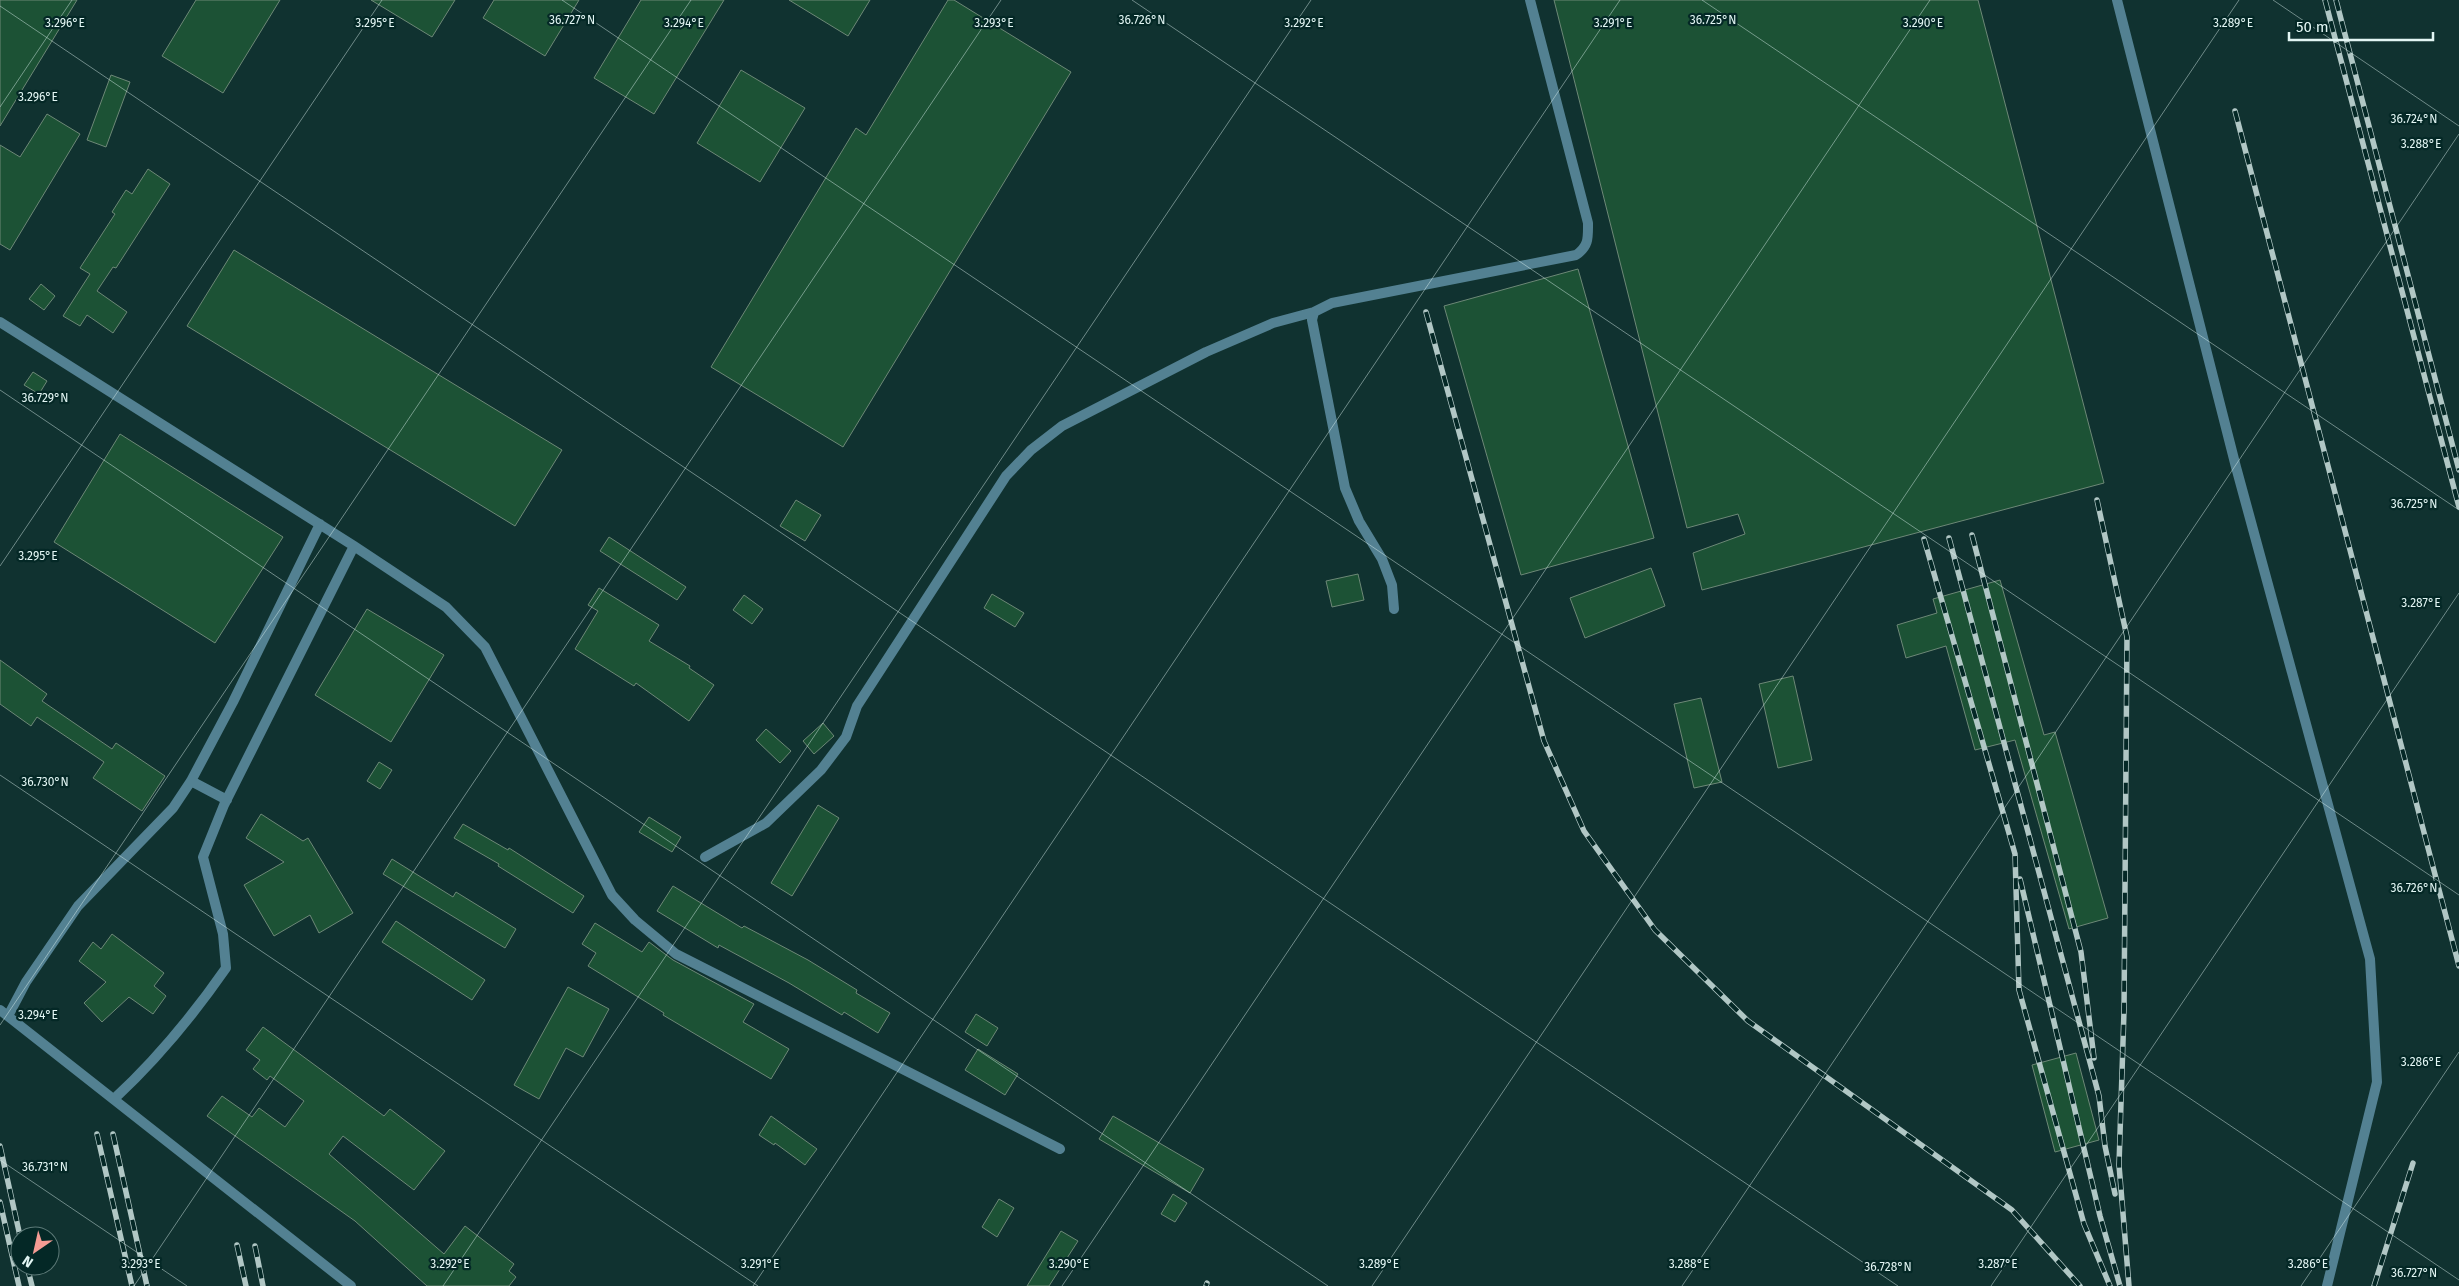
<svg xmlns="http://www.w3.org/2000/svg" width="2459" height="1286" font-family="'Fira Sans',sans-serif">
<rect width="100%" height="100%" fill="#103230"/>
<path fill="#1c5235" stroke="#6d8877" d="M 0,0 L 77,0 L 0,126 Z
M 196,0 L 280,0 L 223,93 L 162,56 Z
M 371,0 L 455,0 L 432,37 Z
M 494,0 L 579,0 L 545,56 L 483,18 Z
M 641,0 L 724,0 L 654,114 L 594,78 Z
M 789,0 L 870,0 L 848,36 Z
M 948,0 L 954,0 L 1071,72 L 843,447 L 711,367 L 856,128 L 866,135 Z
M 1554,0 L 1978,0 L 2104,483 L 1702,590 L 1693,553 L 1745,534 L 1738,514 L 1687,528 Z
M 741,70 L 805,108 L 760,182 L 697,143 Z
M 111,75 L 130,82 L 106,147 L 87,140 Z
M 47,114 L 80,134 L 10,250 L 0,244 L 0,145 L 20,157 Z
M 148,169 L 170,184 L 116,268 L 113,267 L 97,291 L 127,312 L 113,333 L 87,315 L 80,326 L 63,316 L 90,274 L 80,268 L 115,214 L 112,212 L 126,190 L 132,194 Z
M 234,250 L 562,450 L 515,526 L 187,326 Z
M 1578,269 L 1654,538 L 1521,575 L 1444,306 Z
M 41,284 L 55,296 L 44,310 L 29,299 Z
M 33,372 L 47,381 L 39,394 L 24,385 Z
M 120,434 L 283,537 L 215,643 L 54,542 Z
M 796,500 L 821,515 L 805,541 L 780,526 Z
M 609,537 L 686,587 L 677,600 L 600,551 Z
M 1651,568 L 1665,606 L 1585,638 L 1570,598 Z
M 1358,574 L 1364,600 L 1332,607 L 1326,581 Z
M 2000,580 L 2044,735 L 2055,732 L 2108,918 L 2069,929 L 2015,740 L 1975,750 L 1946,646 L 1906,658 L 1897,625 L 1937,613 L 1933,599 Z
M 599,588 L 659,625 L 649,641 L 690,666 L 689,668 L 714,685 L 689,721 L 636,683 L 634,686 L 575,649 L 598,611 L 588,605 Z
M 992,594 L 1024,613 L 1015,627 L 984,608 Z
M 744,595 L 763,609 L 752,624 L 733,610 Z
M 367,609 L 444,655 L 391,742 L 315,695 Z
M 0,660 L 47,694 L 42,701 L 112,749 L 116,743 L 165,776 L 142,811 L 93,778 L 104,762 L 37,717 L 31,726 L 0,704 Z
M 1793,676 L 1812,760 L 1778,768 L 1759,684 Z
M 1701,698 L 1722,782 L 1694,788 L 1674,704 Z
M 823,723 L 834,736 L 814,754 L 803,741 Z
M 766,729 L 791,751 L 780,763 L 756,740 Z
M 379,762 L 392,770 L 380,789 L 367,781 Z
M 818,805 L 839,818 L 792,896 L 771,883 Z
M 261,814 L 303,841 L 308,838 L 353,913 L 319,933 L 310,915 L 274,936 L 244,885 L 284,862 L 246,838 Z
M 649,817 L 681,837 L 672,852 L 639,832 Z
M 463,824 L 508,850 L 509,848 L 584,896 L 573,913 L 498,866 L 499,864 L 454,838 Z
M 392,859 L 453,897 L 456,892 L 516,929 L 505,948 L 383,874 Z
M 673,886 L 742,928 L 744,926 L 808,960 L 857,990 L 856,993 L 890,1013 L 878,1033 L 844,1012 L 842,1015 L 789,983 L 719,945 L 718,948 L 657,911 Z
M 396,921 L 485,980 L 472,1000 L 382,942 Z
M 595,923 L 642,952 L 649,942 L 673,960 L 754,1004 L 743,1022 L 789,1049 L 771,1079 L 663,1015 L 664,1013 L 588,966 L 596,953 L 582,944 Z
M 112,934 L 164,973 L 154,986 L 166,996 L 153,1014 L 129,997 L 102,1022 L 84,1003 L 106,982 L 79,961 L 93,942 L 101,949 Z
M 568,987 L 609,1009 L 583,1057 L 566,1048 L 539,1099 L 514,1085 Z
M 976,1014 L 998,1028 L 987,1046 L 965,1032 Z
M 263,1027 L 384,1116 L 390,1109 L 445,1151 L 414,1190 L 343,1136 L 329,1154 L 444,1254 L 465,1226 L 514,1264 L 509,1271 L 516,1277 L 509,1286 L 427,1286 L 355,1221 L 207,1116 L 222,1096 L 252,1117 L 259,1108 L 285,1127 L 304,1101 L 270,1076 L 267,1080 L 253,1069 L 260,1060 L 246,1050 Z
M 978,1049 L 1018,1074 L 1005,1095 L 965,1070 Z
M 2076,1053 L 2099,1140 L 2055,1152 L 2032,1065 Z
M 771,1116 L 817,1149 L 805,1165 L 775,1143 L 774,1145 L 759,1135 Z
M 1113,1116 L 1204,1169 L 1190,1193 L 1099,1139 Z
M 1173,1194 L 1187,1203 L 1175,1222 L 1161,1214 Z
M 999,1199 L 1014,1208 L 997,1237 L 982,1227 Z
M 1061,1231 L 1078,1241 L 1049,1286 L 1027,1286 Z"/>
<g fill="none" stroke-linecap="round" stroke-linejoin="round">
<path stroke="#538192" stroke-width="10" d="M 2117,0 L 2236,467 L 2370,959 L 2377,1082 L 2327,1286
M 0,322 L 354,546 L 446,607 L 485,647 L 612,895 L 635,920 L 676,954 L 1060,1149
M 1394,609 L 1392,585 L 1382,559 L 1359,521 L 1345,488 L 1312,320 L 1314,312 L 1332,303 L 1576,255 C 1589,246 1588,238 1588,223 L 1530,0
M 191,781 L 227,800
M 705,857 L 766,823 L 821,770 L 846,737 L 857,706 L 1006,476 L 1031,450 L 1062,426 L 1206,352 L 1273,323 L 1314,312
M 0,1010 L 351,1286
M 8,1016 L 26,982 L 78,906 L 173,808 L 191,781 L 233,702 L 320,524
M 115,1098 C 156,1060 194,1014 226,968 L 223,934 L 203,857 L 224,805 L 354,546"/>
<g stroke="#b1c7c5" stroke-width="5.5">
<path id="rail" d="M 2325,0 L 2459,507
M 2336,0 L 2459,470
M 2235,111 L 2459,966
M 1426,312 L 1544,741 L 1584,831 L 1655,930 L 1748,1021 L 2012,1210 L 2080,1286
M 2097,500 L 2127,637 L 2124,1011 L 2119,1165 L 2129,1286
M 1972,535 L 2081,952 L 2094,1058
M 1949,538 L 2099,1096 L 2105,1146 L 2115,1194
M 1924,539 L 2015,854 L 2019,990 L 2084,1224 L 2110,1286
M 2020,879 L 2100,1216 L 2120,1286
M 97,1134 L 132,1286
M 113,1134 L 147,1286
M 0,1146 L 20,1236
M 0,1202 L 19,1286
M 237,1245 L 246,1286
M 255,1246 L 263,1286
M 27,1266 L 32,1286
M 1206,1286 L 1207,1283
M 2374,1286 L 2413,1163"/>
</g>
<use href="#rail" stroke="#042826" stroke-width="4" stroke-dasharray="11" stroke-linecap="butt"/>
</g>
<path fill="none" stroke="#e3f6f4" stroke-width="1" stroke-opacity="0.45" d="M 562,0 L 2459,1280M 1132,0 L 2459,895M 1702,0 L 2459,510M 2273,0 L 2459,126M 0,6 L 1898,1286M 0,107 L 72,0M 0,390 L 1328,1286M 0,566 L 382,0M 0,775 L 758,1286M 0,1025 L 691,0M 0,1160 L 187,1286M 134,1286 L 1001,0M 443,1286 L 1311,0M 753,1286 L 1620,0M 1062,1286 L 1930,0M 1372,1286 L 2239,0M 1682,1286 L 2459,134M 1991,1286 L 2459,593M 2301,1286 L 2459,1052"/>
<g font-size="12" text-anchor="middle" fill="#e3f6f4" stroke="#042826" stroke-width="4.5" stroke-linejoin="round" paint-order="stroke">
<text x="572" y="24">36.727°N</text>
<text x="1142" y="24">36.726°N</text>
<text x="1713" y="24">36.725°N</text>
<text x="65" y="27">3.296°E</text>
<text x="375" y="27">3.295°E</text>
<text x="684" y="27">3.294°E</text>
<text x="994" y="27">3.293°E</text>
<text x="1304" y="27">3.292°E</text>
<text x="1613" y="27">3.291°E</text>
<text x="1923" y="27">3.290°E</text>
<text x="2233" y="27">3.289°E</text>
<text x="38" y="101">3.296°E</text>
<text x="2414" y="123">36.724°N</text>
<text x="2421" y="148">3.288°E</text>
<text x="45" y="402">36.729°N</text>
<text x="2414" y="508">36.725°N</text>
<text x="38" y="560">3.295°E</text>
<text x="2421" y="607">3.287°E</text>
<text x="45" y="786">36.730°N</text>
<text x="2414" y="892">36.726°N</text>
<text x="38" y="1019">3.294°E</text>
<text x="2421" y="1066">3.286°E</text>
<text x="45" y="1171">36.731°N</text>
<text x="141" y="1268">3.293°E</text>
<text x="450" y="1268">3.292°E</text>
<text x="760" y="1268">3.291°E</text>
<text x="1069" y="1268">3.290°E</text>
<text x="1379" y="1268">3.289°E</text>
<text x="1689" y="1268">3.288°E</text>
<text x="1998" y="1268">3.287°E</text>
<text x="2308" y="1268">3.286°E</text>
<text x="1888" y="1271">36.728°N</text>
<text x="2414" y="1277">36.727°N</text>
</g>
<g transform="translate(35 1251) rotate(214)"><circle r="24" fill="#042826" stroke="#5d7a78"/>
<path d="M0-4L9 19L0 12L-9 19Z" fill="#f59c94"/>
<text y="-8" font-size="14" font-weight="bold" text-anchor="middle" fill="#e3f6f4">N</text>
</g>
<path d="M2289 32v8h144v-8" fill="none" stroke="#e3f6f4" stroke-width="2.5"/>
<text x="2296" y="32" font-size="15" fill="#e3f6f4" stroke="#042826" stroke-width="4" paint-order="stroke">50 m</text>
</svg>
